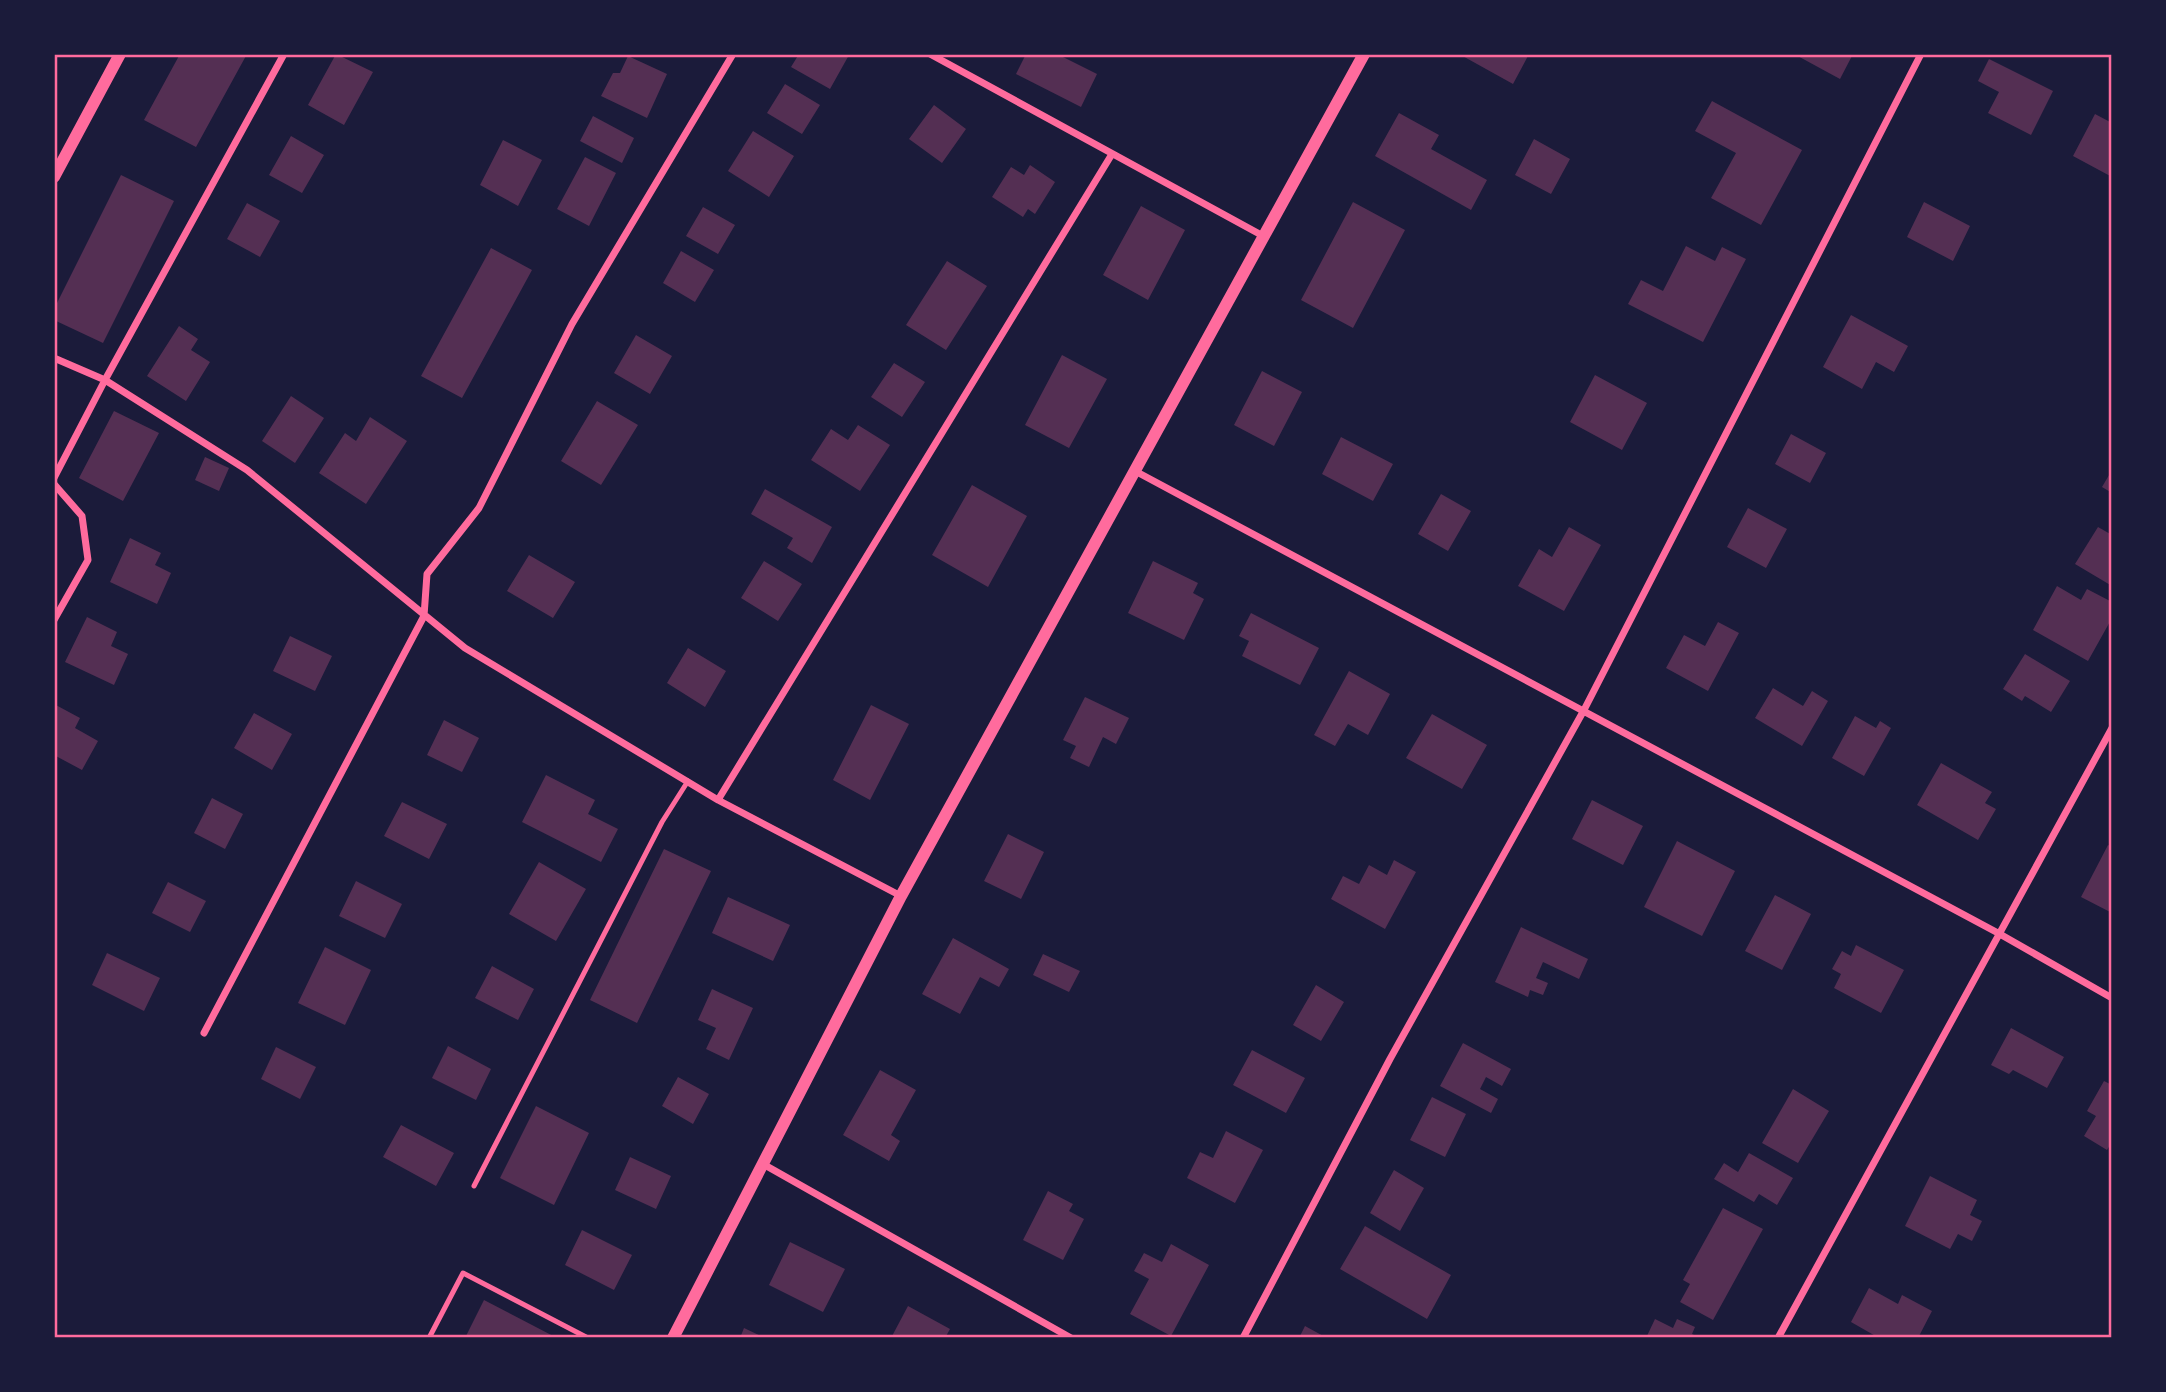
<svg xmlns="http://www.w3.org/2000/svg" width="2166" height="1392" font-family="'Roboto Serif',serif">
<rect width="100%" height="100%" fill="#1b1b3a"/>
<path fill="#542f53" d="M 180,54 L 247,54 L 196,147 L 144,120 Z
M 336,54 L 373,72 L 344,125 L 308,105 Z
M 799,54 L 848,54 L 849,55 L 830,89 L 791,67 Z
M 1026,54 L 1057,54 L 1097,74 L 1081,107 L 1016,74 Z
M 1459,54 L 1529,54 L 1513,84 Z
M 1794,54 L 1853,54 L 1840,79 Z
M 628,56 L 667,74 L 647,118 L 601,96 L 613,73 L 620,73 Z
M 1989,59 L 2053,91 L 2031,135 L 1988,113 L 1999,92 L 1978,81 Z
M 785,84 L 820,105 L 802,134 L 767,113 Z
M 1712,101 L 1802,150 L 1761,225 L 1711,198 L 1736,153 L 1695,131 Z
M 934,105 L 966,129 L 942,163 L 909,139 Z
M 1399,113 L 1439,135 L 1431,149 L 1487,180 L 1471,210 L 1375,156 Z
M 2095,114 L 2112,123 L 2112,177 L 2073,156 Z
M 593,116 L 634,138 L 622,163 L 580,141 Z
M 753,131 L 794,156 L 769,197 L 728,171 Z
M 291,136 L 324,155 L 302,193 L 269,175 Z
M 1534,139 L 1570,159 L 1551,194 L 1515,175 Z
M 503,140 L 542,160 L 518,206 L 480,185 Z
M 585,157 L 616,173 L 589,226 L 557,209 Z
M 1030,165 L 1055,182 L 1035,214 L 1028,209 L 1023,217 L 992,197 L 1011,167 L 1024,175 Z
M 121,175 L 174,201 L 103,343 L 54,320 L 54,309 Z
M 1353,202 L 1405,230 L 1353,328 L 1301,300 Z
M 1924,202 L 1970,226 L 1953,261 L 1907,237 Z
M 247,203 L 280,221 L 260,257 L 227,239 Z
M 1141,206 L 1185,230 L 1148,300 L 1103,275 Z
M 703,207 L 735,225 L 718,254 L 686,236 Z
M 1686,246 L 1715,261 L 1722,247 L 1746,259 L 1703,342 L 1628,304 L 1641,280 L 1663,291 Z
M 491,248 L 532,270 L 462,398 L 421,376 Z
M 681,251 L 714,270 L 695,302 L 663,283 Z
M 947,261 L 987,286 L 946,350 L 906,325 Z
M 1851,315 L 1908,346 L 1894,372 L 1876,362 L 1862,389 L 1823,367 Z
M 179,326 L 198,339 L 191,350 L 210,362 L 186,401 L 147,376 Z
M 636,335 L 672,356 L 650,394 L 614,373 Z
M 1062,355 L 1107,379 L 1069,448 L 1025,425 Z
M 894,363 L 925,382 L 902,417 L 871,397 Z
M 1262,371 L 1302,392 L 1274,446 L 1234,425 Z
M 1595,375 L 1647,403 L 1622,450 L 1570,422 Z
M 291,396 L 324,418 L 295,463 L 262,441 Z
M 597,401 L 638,425 L 601,485 L 561,461 Z
M 114,411 L 159,433 L 123,501 L 79,478 Z
M 370,417 L 407,441 L 366,504 L 319,473 L 345,433 L 356,441 Z
M 858,425 L 890,445 L 860,491 L 811,460 L 831,429 L 848,440 Z
M 1791,434 L 1826,453 L 1810,483 L 1775,464 Z
M 1341,437 L 1393,464 L 1373,501 L 1322,474 Z
M 205,457 L 229,468 L 219,491 L 195,480 Z
M 2112,470 L 2112,493 L 2102,487 Z
M 972,485 L 1027,516 L 988,587 L 932,555 Z
M 765,489 L 832,527 L 812,563 L 787,548 L 793,538 L 751,514 Z
M 1441,494 L 1471,511 L 1448,551 L 1418,534 Z
M 1748,508 L 1787,529 L 1766,568 L 1727,547 Z
M 1569,527 L 1601,545 L 1564,611 L 1518,586 L 1539,549 L 1552,557 Z
M 2098,527 L 2112,535 L 2112,586 L 2075,564 Z
M 130,538 L 161,553 L 155,565 L 171,573 L 157,604 L 110,582 Z
M 529,555 L 575,582 L 553,618 L 507,591 Z
M 764,561 L 802,584 L 778,621 L 741,598 Z
M 1153,561 L 1198,583 L 1193,593 L 1204,599 L 1184,640 L 1128,613 Z
M 2057,586 L 2081,600 L 2087,589 L 2112,602 L 2112,618 L 2088,661 L 2033,630 Z
M 1251,613 L 1319,648 L 1300,685 L 1242,656 L 1249,641 L 1239,636 Z
M 87,617 L 117,632 L 111,646 L 128,654 L 114,685 L 65,662 Z
M 1718,622 L 1739,633 L 1708,691 L 1666,668 L 1684,635 L 1705,646 Z
M 290,636 L 332,656 L 315,691 L 273,671 Z
M 688,648 L 726,671 L 705,707 L 667,683 Z
M 2025,654 L 2070,681 L 2051,712 L 2025,696 L 2022,701 L 2003,689 Z
M 1349,671 L 1390,694 L 1368,735 L 1348,724 L 1335,746 L 1314,735 Z
M 1773,688 L 1803,706 L 1812,691 L 1828,701 L 1802,746 L 1755,718 Z
M 1085,697 L 1129,718 L 1116,744 L 1103,737 L 1089,767 L 1070,758 L 1076,746 L 1063,740 Z
M 54,704 L 80,718 L 75,728 L 98,741 L 82,770 L 54,755 Z
M 871,705 L 909,724 L 870,800 L 833,780 Z
M 254,713 L 292,734 L 272,770 L 234,748 Z
M 1432,714 L 1487,745 L 1462,789 L 1406,758 Z
M 1855,716 L 1876,728 L 1880,721 L 1891,728 L 1864,776 L 1832,758 Z
M 444,720 L 479,738 L 462,772 L 427,755 Z
M 1941,763 L 1992,792 L 1985,803 L 1996,809 L 1978,840 L 1917,805 Z
M 546,775 L 595,800 L 588,814 L 618,829 L 601,862 L 522,822 Z
M 212,798 L 243,814 L 225,849 L 194,833 Z
M 1592,800 L 1643,826 L 1623,865 L 1572,839 Z
M 402,802 L 447,824 L 429,859 L 384,836 Z
M 1008,834 L 1044,852 L 1021,899 L 984,881 Z
M 1677,841 L 1735,871 L 1702,936 L 1644,907 Z
M 2108,845 L 2112,847 L 2112,913 L 2081,897 Z
M 664,849 L 711,871 L 637,1023 L 590,1000 Z
M 1394,860 L 1416,872 L 1385,929 L 1331,899 L 1343,876 L 1359,884 L 1369,865 L 1387,875 Z
M 539,862 L 586,889 L 556,941 L 509,914 Z
M 356,881 L 402,904 L 385,938 L 339,916 Z
M 168,882 L 206,901 L 190,932 L 152,913 Z
M 1775,895 L 1811,914 L 1782,970 L 1745,951 Z
M 728,897 L 790,925 L 773,961 L 712,933 Z
M 1521,927 L 1588,959 L 1579,979 L 1543,962 L 1536,978 L 1548,983 L 1543,995 L 1530,990 L 1528,997 L 1495,982 Z
M 953,938 L 1009,969 L 999,987 L 980,977 L 960,1014 L 922,994 Z
M 1856,945 L 1904,970 L 1881,1013 L 1834,988 L 1841,974 L 1832,969 L 1842,951 L 1851,956 Z
M 325,947 L 371,970 L 345,1025 L 298,1003 Z
M 107,953 L 160,978 L 144,1011 L 92,985 Z
M 1043,954 L 1080,971 L 1069,992 L 1033,975 Z
M 492,966 L 534,989 L 518,1020 L 475,998 Z
M 1316,985 L 1344,1002 L 1321,1041 L 1293,1025 Z
M 712,989 L 753,1008 L 729,1060 L 706,1049 L 716,1028 L 698,1020 Z
M 2011,1028 L 2064,1057 L 2047,1088 L 2013,1070 L 2009,1074 L 1991,1065 Z
M 1463,1043 L 1511,1069 L 1502,1086 L 1486,1077 L 1480,1089 L 1498,1099 L 1491,1113 L 1440,1086 Z
M 448,1046 L 491,1069 L 476,1100 L 432,1078 Z
M 276,1047 L 316,1067 L 300,1099 L 261,1079 Z
M 1252,1050 L 1305,1078 L 1286,1113 L 1233,1085 Z
M 880,1070 L 916,1090 L 891,1135 L 900,1141 L 889,1161 L 843,1135 Z
M 678,1077 L 709,1094 L 693,1124 L 662,1106 Z
M 2104,1081 L 2112,1085 L 2112,1142 L 2107,1150 L 2084,1136 L 2096,1116 L 2087,1111 Z
M 1793,1089 L 1829,1111 L 1798,1163 L 1762,1143 Z
M 1432,1097 L 1466,1114 L 1445,1157 L 1410,1140 Z
M 536,1106 L 589,1133 L 554,1205 L 500,1178 Z
M 401,1125 L 454,1153 L 436,1186 L 383,1157 Z
M 1226,1131 L 1263,1150 L 1235,1203 L 1187,1178 L 1200,1152 L 1213,1158 Z
M 1749,1153 L 1793,1178 L 1777,1205 L 1759,1194 L 1754,1202 L 1714,1179 L 1724,1163 L 1738,1172 Z
M 630,1157 L 671,1176 L 656,1209 L 615,1190 Z
M 1394,1170 L 1424,1188 L 1400,1231 L 1370,1213 Z
M 1930,1176 L 1977,1200 L 1970,1215 L 1982,1221 L 1972,1241 L 1958,1234 L 1950,1249 L 1905,1226 Z
M 1048,1191 L 1073,1204 L 1069,1211 L 1084,1219 L 1063,1260 L 1023,1240 Z
M 1723,1208 L 1763,1229 L 1713,1320 L 1680,1302 L 1690,1284 L 1683,1280 Z
M 1365,1226 L 1451,1275 L 1427,1319 L 1340,1269 Z
M 582,1230 L 632,1255 L 614,1290 L 565,1265 Z
M 790,1242 L 845,1269 L 823,1312 L 769,1285 Z
M 1171,1244 L 1209,1265 L 1171,1336 L 1130,1314 L 1149,1279 L 1134,1271 L 1144,1253 L 1162,1262 Z
M 1869,1288 L 1898,1304 L 1902,1295 L 1932,1311 L 1918,1338 L 1879,1338 L 1851,1322 Z
M 484,1300 L 557,1338 L 465,1338 Z
M 908,1306 L 950,1329 L 945,1338 L 891,1338 Z
M 1655,1319 L 1673,1328 L 1677,1319 L 1695,1327 L 1692,1334 L 1700,1338 L 1646,1338 Z
M 1305,1326 L 1327,1338 L 1299,1338 Z
M 744,1328 L 765,1338 L 740,1338 Z"/>
<g fill="none" stroke-linecap="round" stroke-linejoin="round">
<path stroke="#ff6b9d" stroke-width="5" d="M 474,1186 L 662,822 L 688,781
M 429,1338 L 463,1273 L 588,1338"/>
<path stroke="#ff6b9d" stroke-width="7" d="M 930,54 L 1265,237
M 54,358 L 105,380 L 247,470 L 465,648 L 718,800 L 901,896
M 1135,471 L 1998,933 L 2112,998
M 54,478 L 105,380 L 284,54
M 54,484 L 82,516 L 88,560 L 54,620
M 718,800 L 1112,154
M 204,1033 L 424,616 L 427,574 L 479,508 L 572,324 L 733,54
M 763,1164 L 1071,1338
M 1243,1338 L 1390,1059 L 1584,710 L 1921,54
M 1778,1338 L 2112,728"/>
<path stroke="#ff6b9d" stroke-width="12" d="M 54,177 L 120,54
M 673,1338 L 901,896 L 1364,54"/>
</g>
<rect width="2166" height="1392" fill="none" stroke="#1b1b3a" stroke-width="112"/>
<rect x="56" y="56" width="2054" height="1280" fill="none" stroke="#ff6b9d" stroke-width="2.5"/>
</svg>
